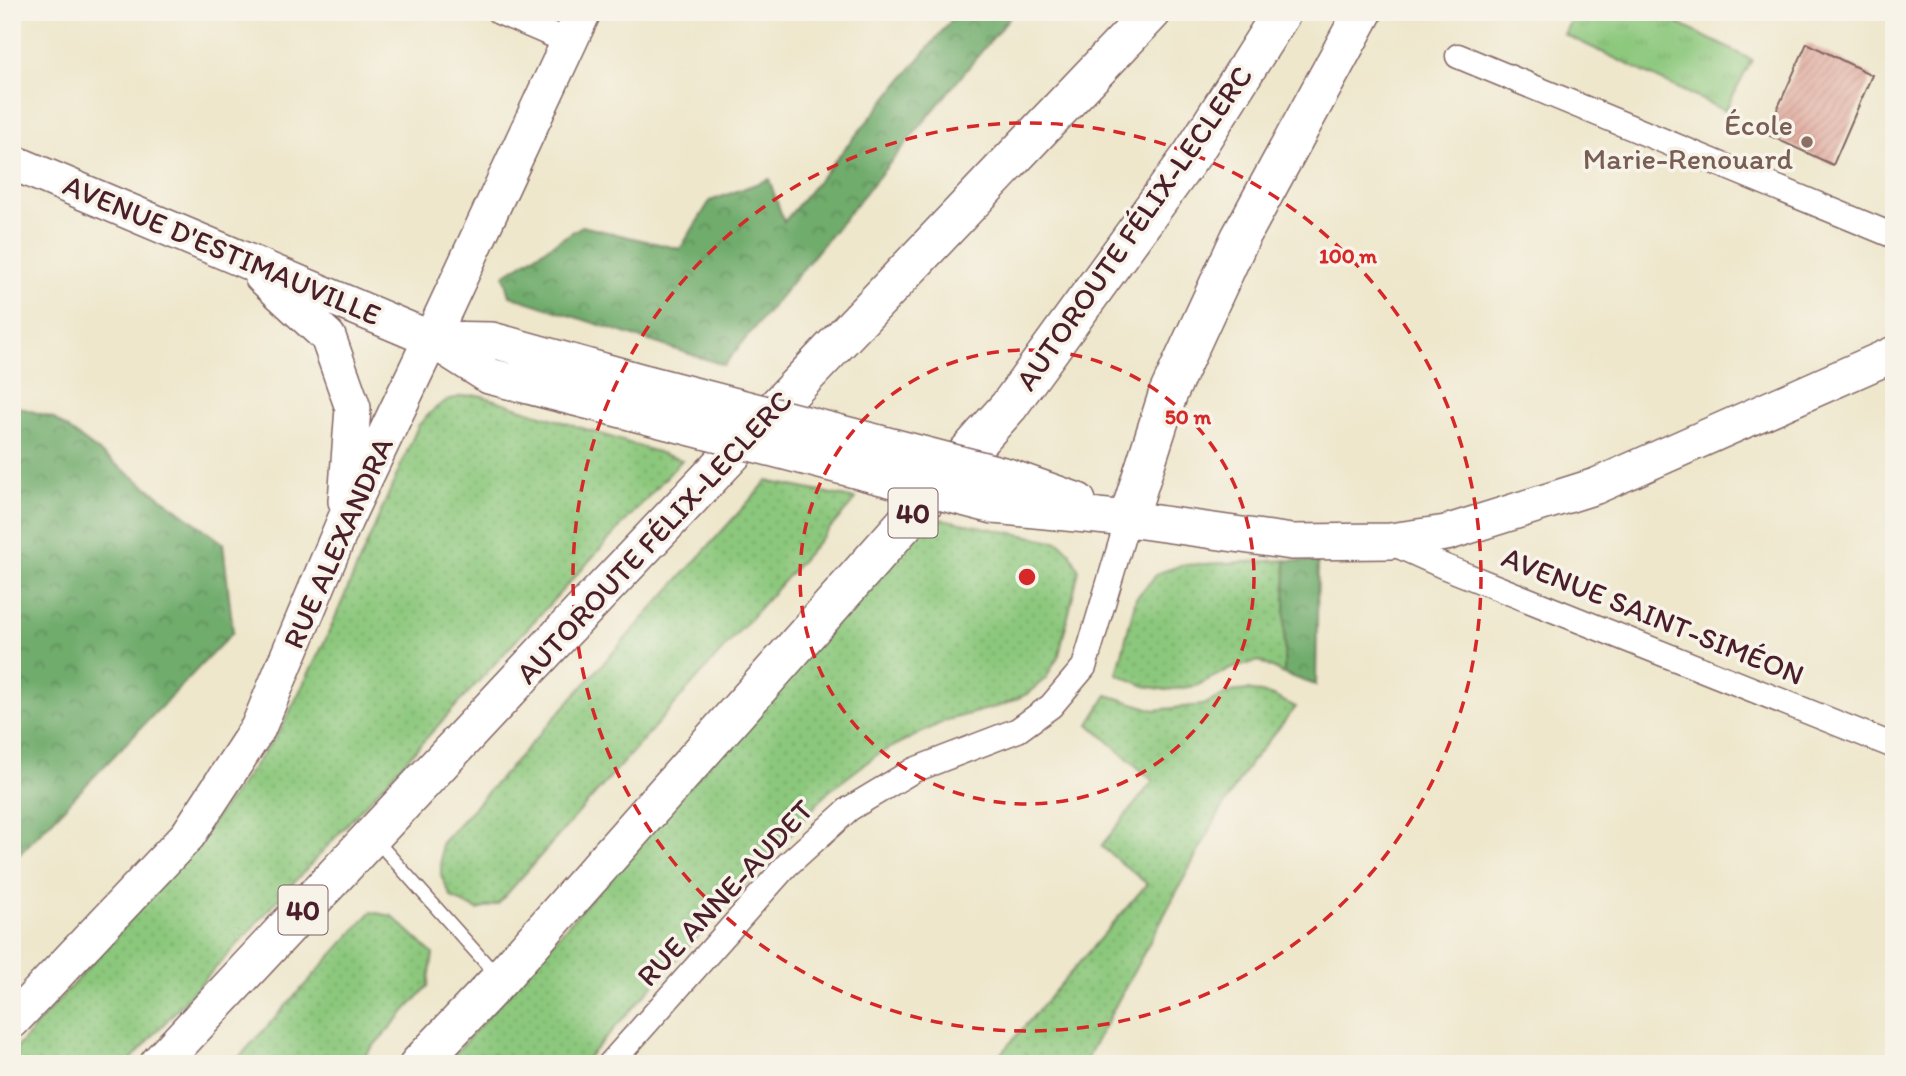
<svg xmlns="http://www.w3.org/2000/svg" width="1906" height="1076" font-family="Itim,sans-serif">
<defs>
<pattern id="grass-dots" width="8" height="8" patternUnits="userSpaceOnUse" patternTransform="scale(1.75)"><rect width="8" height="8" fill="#8bc77c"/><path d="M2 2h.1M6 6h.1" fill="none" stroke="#79aa6b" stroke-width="1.8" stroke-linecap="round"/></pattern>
<pattern id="forest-crowns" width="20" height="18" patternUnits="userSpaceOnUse" patternTransform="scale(1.75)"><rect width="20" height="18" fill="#70ac6c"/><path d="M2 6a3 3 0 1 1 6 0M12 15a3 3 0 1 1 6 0" fill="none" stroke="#5e8b59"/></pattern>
<pattern id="park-tufts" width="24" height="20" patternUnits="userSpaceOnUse" patternTransform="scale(1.75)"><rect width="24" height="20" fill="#8bc77c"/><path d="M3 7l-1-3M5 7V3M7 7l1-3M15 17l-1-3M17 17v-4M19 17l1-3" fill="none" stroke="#79aa6b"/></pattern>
<pattern id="building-hatch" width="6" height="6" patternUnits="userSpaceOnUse" patternTransform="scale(1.75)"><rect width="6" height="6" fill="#e0a69a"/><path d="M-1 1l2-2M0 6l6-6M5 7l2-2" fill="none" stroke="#b8877e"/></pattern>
</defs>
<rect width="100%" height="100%" fill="#f7f3e8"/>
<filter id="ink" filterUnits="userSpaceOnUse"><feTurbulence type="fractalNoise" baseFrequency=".0143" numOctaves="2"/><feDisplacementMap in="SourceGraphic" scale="14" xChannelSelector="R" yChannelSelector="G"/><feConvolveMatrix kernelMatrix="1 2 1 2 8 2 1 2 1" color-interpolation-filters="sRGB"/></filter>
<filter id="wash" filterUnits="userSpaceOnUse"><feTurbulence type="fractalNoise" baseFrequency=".00686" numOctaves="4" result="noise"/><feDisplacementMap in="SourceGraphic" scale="28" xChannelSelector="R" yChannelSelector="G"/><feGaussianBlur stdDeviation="1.57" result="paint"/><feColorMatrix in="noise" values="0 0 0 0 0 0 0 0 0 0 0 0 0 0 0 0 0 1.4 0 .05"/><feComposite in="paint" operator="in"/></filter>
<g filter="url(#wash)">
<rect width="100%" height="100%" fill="#eee7cc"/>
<path fill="url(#grass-dots)" stroke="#6a7354" stroke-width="2" d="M 479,395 L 682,460 L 127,1064 L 12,1064 L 12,1053 L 196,845 L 281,729 L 325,641 L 418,426 C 439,402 448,396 479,395 Z
M 767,481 L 856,499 L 498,904 L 478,910 L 452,898 L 441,876 L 441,844 Z
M 926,516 L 1059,542 L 1070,552 L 1079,570 L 1059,655 L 1046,678 L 1027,694 L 1003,705 L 947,720 L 878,754 L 828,792 L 582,1064 L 446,1064 Z
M 1286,560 L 1284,674 L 1259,661 L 1227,670 L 1196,686 L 1166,690 L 1145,686 L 1117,674 L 1136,598 L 1158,573 L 1182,565 Z
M 1248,690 L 1273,696 L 1296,707 L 1251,762 L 1219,813 L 1084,1064 L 992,1064 L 1147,884 L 1101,846 L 1153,781 L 1089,724 L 1107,695 L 1155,710 L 1203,705 L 1230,692 Z
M 371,912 L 392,916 L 433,954 L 428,986 L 357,1064 L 233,1064 Z"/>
<path fill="url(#forest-crowns)" stroke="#5d664c" stroke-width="2" d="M 958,12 L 1014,12 L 724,365 L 510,296 L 504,275 L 582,226 L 680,249 L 710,201 L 769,179 L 784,222 Z
M 12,405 L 53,418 L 223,543 L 233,632 L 12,862 Z
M 1286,560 L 1318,562 L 1316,685 L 1284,674 Z"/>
<path fill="url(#park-tufts)" stroke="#6a7354" stroke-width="2" d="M 1575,12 L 1682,12 L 1677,23 L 1752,60 L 1725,111 L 1564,34 Z"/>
<g id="blocks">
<path fill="url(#building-hatch)" d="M 1807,43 L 1872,75 L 1833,165 L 1766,134 Z"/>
</g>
</g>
<g filter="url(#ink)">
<use href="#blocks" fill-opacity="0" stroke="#836563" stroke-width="2"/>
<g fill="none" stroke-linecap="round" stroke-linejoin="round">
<g stroke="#836563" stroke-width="15">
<path id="lane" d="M 375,839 L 498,977"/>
</g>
<g stroke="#836563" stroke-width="27">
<path id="street" d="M 499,12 L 569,42
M 1458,56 L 1894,236
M 1390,542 L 1443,566 L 1894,746
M 610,1064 L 786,866 L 849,809 L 914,770 L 1018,730 L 1051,706 L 1084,667 L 1128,519"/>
</g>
<g stroke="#836563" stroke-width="38">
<path id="secondary" d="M 12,162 L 431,339 L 489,376 L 634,413
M 262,276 L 328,337 L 353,408 L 346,501
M 431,339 L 492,340 L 647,383
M 1007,476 L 1078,501
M 994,506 L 1128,519 L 1292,542 L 1390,541 L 1446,533 L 1596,486 L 1894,354
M 12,1021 L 188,835 L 258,728 L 345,520 L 431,339 L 583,12"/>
</g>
<g stroke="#836563" stroke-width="41">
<path id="highway" d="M 1128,519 L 1168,394 L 1240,238 L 1363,12
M 159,1064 L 559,636 L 1152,12
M 419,1064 L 500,979 L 1009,406 L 1193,153 L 1282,12"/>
</g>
<use href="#lane" stroke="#fff" stroke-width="12"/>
<use href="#street" stroke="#fff" stroke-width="24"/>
<use href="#secondary" stroke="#fff" stroke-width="35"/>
<use href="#highway" stroke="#fff" stroke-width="38"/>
<g stroke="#836563" stroke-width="38" stroke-linecap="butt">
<path id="secondary-bridge" d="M 647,383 L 1007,476
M 634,413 L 994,506"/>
</g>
<use href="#secondary-bridge" stroke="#fff" stroke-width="35"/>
</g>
</g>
<g fill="none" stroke="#d62828" stroke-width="3.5" stroke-dasharray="12 9">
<circle cx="1027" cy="577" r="227"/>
<circle cx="1027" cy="577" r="454"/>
</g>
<circle fill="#8d6e63" stroke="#f7f3e8" stroke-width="2.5" cx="1807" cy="142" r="7"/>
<g text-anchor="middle" stroke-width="7" stroke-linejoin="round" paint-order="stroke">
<g fill="#f7f3e8" stroke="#7e5f64" stroke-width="2">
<rect x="888.5" y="488.5" width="49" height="49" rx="5"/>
<rect x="278.5" y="885.5" width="49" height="49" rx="5"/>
</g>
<g font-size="28" font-weight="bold" fill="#4a1f2b">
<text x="913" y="523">40</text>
<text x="303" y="920">40</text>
</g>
<g font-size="30" fill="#785e54" stroke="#f7f3e8" text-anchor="end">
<text x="1793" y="135">École<tspan x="1793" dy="34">Marie-Renouard</tspan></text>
</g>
<g font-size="30" fill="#4a1f2b" stroke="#f7f3e8">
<text transform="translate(1134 228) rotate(-55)" y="10">AUTOROUTE FÉLIX-LECLERC</text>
<text transform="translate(222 250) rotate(23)" y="10">AVENUE D'ESTIMAUVILLE</text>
<text transform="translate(654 537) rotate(-47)" y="10">AUTOROUTE FÉLIX-LECLERC</text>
<text transform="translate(338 543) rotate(-66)" y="10">RUE ALEXANDRA</text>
<text transform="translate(1653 616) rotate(22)" y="10">AVENUE SAINT-SIMÉON</text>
<text transform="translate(725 893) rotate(-47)" y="10">RUE ANNE-AUDET</text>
</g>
</g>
<circle cx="1027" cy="577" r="10" fill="#d62828" stroke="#f7f3e8" stroke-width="3.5"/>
<g font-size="21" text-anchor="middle" font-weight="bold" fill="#d62828" stroke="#f7f3e8" stroke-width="7" stroke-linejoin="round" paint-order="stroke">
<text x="1348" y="263">100 m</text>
<text x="1188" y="424">50 m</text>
</g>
<rect width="1906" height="1076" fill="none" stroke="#f7f3e8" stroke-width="42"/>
</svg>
